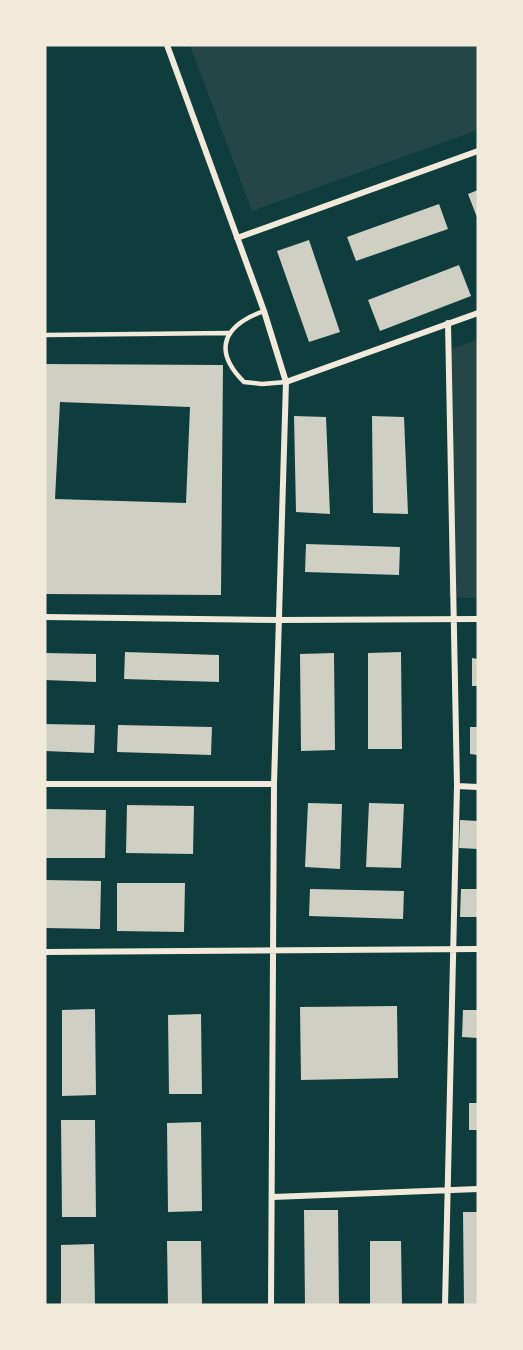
<svg xmlns="http://www.w3.org/2000/svg" width="523" height="1350" font-family="'Archivo Narrow',sans-serif">
<rect width="100%" height="100%" fill="#0f3d3e"/>
<path fill="#244646" d="M 190,45 L 478,45 L 478,130 L 252,211 Z
M 478,339 L 478,598 L 449,597 L 449,350 Z"/>
<path fill="#cfcfc3" fill-rule="evenodd" d="M 478,190 L 478,220 L 468,194 Z
M 439,204 L 448,229 L 356,261 L 347,237 Z
M 309,240 L 340,332 L 309,342 L 277,251 Z
M 459,265 L 471,296 L 380,331 L 368,300 Z
M 45,364 L 223,365 L 221,595 L 45,594 ZM 60,402 L 190,407 L 186,503 L 55,499 Z
M 294,416 L 326,417 L 330,514 L 296,512 Z
M 372,416 L 404,417 L 408,514 L 373,513 Z
M 306,544 L 400,547 L 399,575 L 305,572 Z
M 125,652 L 219,655 L 219,682 L 124,679 Z
M 401,652 L 402,749 L 368,749 L 368,653 Z
M 45,653 L 96,654 L 96,682 L 45,680 Z
M 334,653 L 335,750 L 301,751 L 300,654 Z
M 472,658 L 478,659 L 478,686 L 472,686 Z
M 45,724 L 95,725 L 94,753 L 45,751 Z
M 118,725 L 212,727 L 211,755 L 117,752 Z
M 470,727 L 478,727 L 478,755 L 470,754 Z
M 308,803 L 342,804 L 340,869 L 305,867 Z
M 369,803 L 404,804 L 401,868 L 366,867 Z
M 127,805 L 194,806 L 193,854 L 126,853 Z
M 45,809 L 106,810 L 105,858 L 45,858 Z
M 460,820 L 478,821 L 478,849 L 459,848 Z
M 45,880 L 101,881 L 100,929 L 45,928 Z
M 117,883 L 185,883 L 184,932 L 117,931 Z
M 310,889 L 404,891 L 403,919 L 309,916 Z
M 461,889 L 478,889 L 478,917 L 460,917 Z
M 397,1006 L 398,1078 L 301,1080 L 300,1007 Z
M 95,1009 L 96,1095 L 62,1096 L 62,1010 Z
M 463,1010 L 478,1010 L 478,1038 L 462,1037 Z
M 201,1014 L 202,1094 L 169,1094 L 168,1015 Z
M 469,1103 L 478,1103 L 478,1130 L 469,1130 Z
M 61,1120 L 95,1120 L 96,1217 L 62,1217 Z
M 201,1122 L 202,1211 L 168,1212 L 167,1123 Z
M 304,1210 L 338,1210 L 339,1305 L 305,1305 Z
M 463,1212 L 478,1212 L 478,1305 L 464,1305 Z
M 167,1241 L 201,1241 L 202,1305 L 168,1305 Z
M 370,1241 L 401,1241 L 402,1305 L 370,1305 Z
M 94,1244 L 95,1305 L 61,1305 L 61,1245 Z"/>
<g fill="none" stroke-linecap="round" stroke-linejoin="round">
<path stroke="#f1e9da" stroke-width="4.5" d="M 264,311 C 225,325 211,349 244,382 L 262,384 L 286,382
M 45,335 L 229,333"/>
<path stroke="#f1e9da" stroke-width="6" d="M 167,45 L 264,311 L 286,382 L 274,784 L 271,1305
M 237,238 L 478,151
M 286,382 L 478,313
M 45,617 L 278,620 L 478,619
M 45,784 L 274,784
M 457,786 L 478,787
M 45,952 L 478,949
M 273,1197 L 478,1189
M 445,1305 L 457,786 L 448,323"/>
</g>
<rect width="523" height="1350" fill="none" stroke="#f1e9da" stroke-width="93"/>
</svg>
